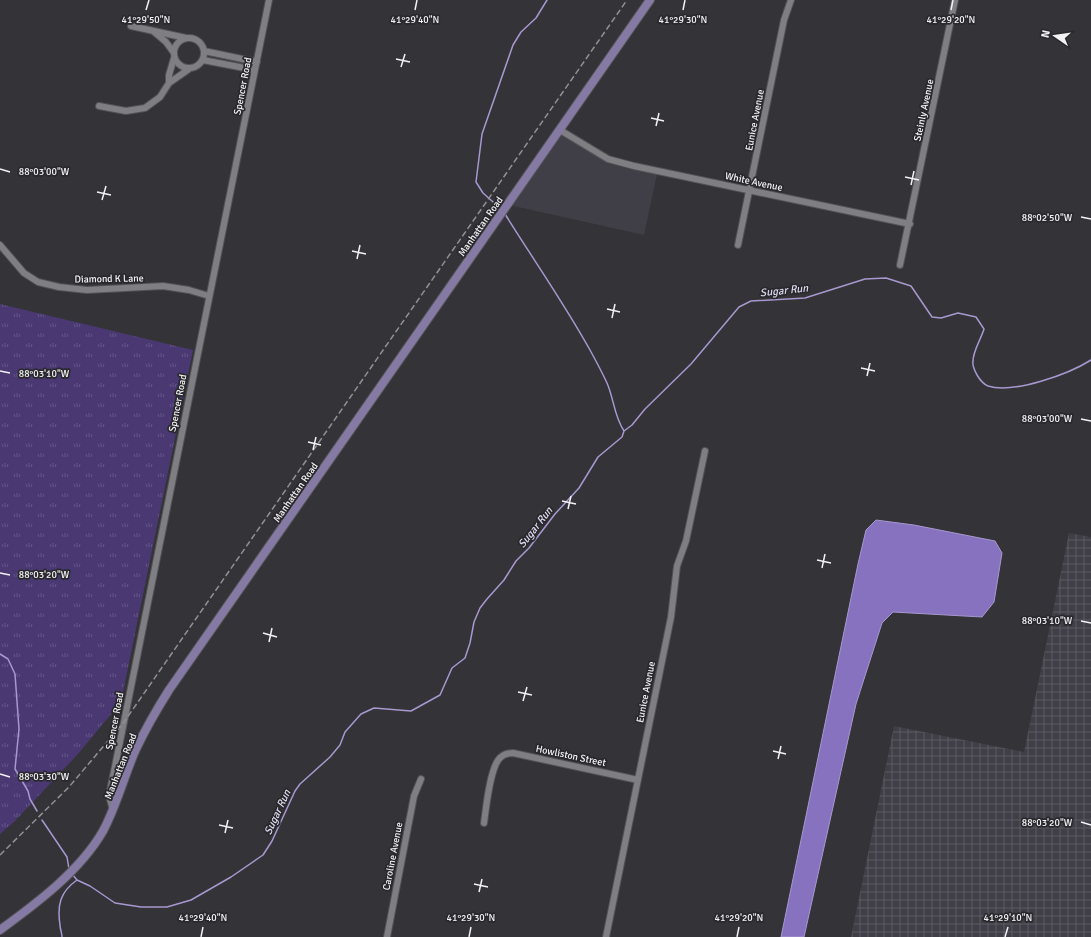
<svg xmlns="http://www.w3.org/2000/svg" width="1091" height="937" font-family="Signika,sans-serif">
<defs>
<pattern id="industrial-grid" width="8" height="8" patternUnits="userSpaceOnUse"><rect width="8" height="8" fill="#403e47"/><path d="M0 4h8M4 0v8" fill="none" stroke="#5c5a62"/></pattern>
<pattern id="grass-tufts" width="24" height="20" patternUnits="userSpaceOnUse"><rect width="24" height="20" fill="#493872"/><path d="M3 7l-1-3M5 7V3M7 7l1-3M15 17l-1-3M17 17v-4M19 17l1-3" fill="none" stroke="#645587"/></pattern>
</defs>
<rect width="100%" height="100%" fill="#343337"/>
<path fill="#403e47" d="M 560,133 L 607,160 L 657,174 L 644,235 L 509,205 Z"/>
<path fill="url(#industrial-grid)" d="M 1069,533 L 1091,537 L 1091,937 L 851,937 L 894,726 L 1024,752 Z"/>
<path fill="url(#grass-tufts)" d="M 0,304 L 193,350 L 121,702 L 78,754 L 14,822 L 0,834 Z"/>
<path fill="#8772c0" stroke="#a798d0" d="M 876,520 L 914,525 L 995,541 L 1002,553 L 994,602 L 982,617 L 893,612 L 882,623 L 856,704 L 804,937 L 781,937 L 858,564 L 866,530 Z"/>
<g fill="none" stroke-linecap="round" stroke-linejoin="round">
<path stroke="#a798d0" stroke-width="1.5" d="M 501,209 L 483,193 L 476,182 L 482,134 L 513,45 L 521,32 L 536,18 L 547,0
M 505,214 C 533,259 564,303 590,350 C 596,361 602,372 607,383 C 614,399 614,416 624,431
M 0,654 L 8,659 L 15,674 L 19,729 L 15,769 L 28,791 L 30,799 L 37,811
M 42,820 L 67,857 L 69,869
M 72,874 L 77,880
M 77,880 L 90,886 L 115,903 L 141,907 L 167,907 L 191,900 L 231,877 L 263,855 L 272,841 L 295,791 L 300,784 L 330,757 L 340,745 L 345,732 L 361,714 L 374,708 L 411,711 L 440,695 L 452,668 L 465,658 L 470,643 L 474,622 L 480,608 L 487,599 L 504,580 L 516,561 L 529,548 L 555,514 L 579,488 L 598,457 L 622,437 L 624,431 L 632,425 L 645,409 L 691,364 L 739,307 L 751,301 L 805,298 L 865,279 L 886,278 L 911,286 L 932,317 L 941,318 L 958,313 L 976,317 L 984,329 C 981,339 973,351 973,361 C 972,366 975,371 977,375 C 980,380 983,384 988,386 C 1014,394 1069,374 1091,360
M 62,937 C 62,933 60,929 60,925 C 57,905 60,892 77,880"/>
<g stroke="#535356" stroke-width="8">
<path id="minor" d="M 131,26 L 186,38
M 153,31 L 166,42 L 174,53
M174 53a15 15 0 1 1 30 0a15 15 0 1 1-30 0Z
M 204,51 L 257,62
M 203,60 L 255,70
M 169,83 L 169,75 L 174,58
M 99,106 L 126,111 L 145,108 L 160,97 L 169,83 L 189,69
M 560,130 L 608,159 L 634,166 L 910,224
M 0,245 L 24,273 L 38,282 L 59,287 L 87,290 L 163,286 L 189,290 L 209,296
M 738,245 L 784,20 L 791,0
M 900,265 L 955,0
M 113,810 L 109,796 L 124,722 L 269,0
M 484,823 C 486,809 490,765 501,757 C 504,754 509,753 513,753 L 638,780
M 387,937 L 414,796 L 421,779
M 606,937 L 671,617 L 677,566 L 686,541 L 705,451"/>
</g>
<g stroke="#535356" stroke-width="10">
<path id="major" d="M 0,930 C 37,903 80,871 103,831 C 117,805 124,776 136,749 C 146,728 157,709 169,690 L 650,0"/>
</g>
<use href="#minor" stroke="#7f7e83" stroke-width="6"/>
<use href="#major" stroke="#857aa4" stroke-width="8"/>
<path stroke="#919094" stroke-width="1.5" stroke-dasharray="6 3" stroke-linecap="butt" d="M 0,855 L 69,787 L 124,722 L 627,0"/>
</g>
<path fill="none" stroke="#f2f1f4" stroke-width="1.5" d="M 146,10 L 149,0M 415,10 L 417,0M 683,10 L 685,0M 951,10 L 953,0M 396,59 L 410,62M 401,67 L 405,54M 651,118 L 664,121M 656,126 L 659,113M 0,169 L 10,172M 905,177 L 919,180M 911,185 L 914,171M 97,192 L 111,195M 102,200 L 106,186M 1081,217 L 1091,219M 352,251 L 366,254M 357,259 L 360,245M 607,309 L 620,312M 612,318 L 615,304M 861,368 L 875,371M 0,371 L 10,373M 867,376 L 870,363M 1081,419 L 1091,421M 308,442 L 321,445M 313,450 L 316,437M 562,501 L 576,504M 568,509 L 571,496M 817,560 L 831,563M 822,568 L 825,554M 0,573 L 10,575M 1081,621 L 1091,623M 263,633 L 277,637M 269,642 L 272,628M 518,692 L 532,695M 523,701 L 527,687M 773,751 L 786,754M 778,759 L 781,746M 0,774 L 10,777M 1081,822 L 1091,825M 219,825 L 233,828M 225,833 L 228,820M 474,884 L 488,887M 479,892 L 482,879M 201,937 L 203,927M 469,937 L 471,927M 737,937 L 739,927M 1005,937 L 1008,927"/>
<g text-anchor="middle" stroke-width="3.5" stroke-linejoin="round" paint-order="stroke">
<g font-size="10" fill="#f2f1f4" stroke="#2a292d">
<text transform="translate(242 86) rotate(-79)" y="4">Spencer Road</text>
<text transform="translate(923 110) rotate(-78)" y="4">Steinly Avenue</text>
<text transform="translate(754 120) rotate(-79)" y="4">Eunice Avenue</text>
<text transform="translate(754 181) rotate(12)" y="4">White Avenue</text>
<text transform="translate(480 226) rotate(-55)" y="4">Manhattan Road</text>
<text transform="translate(109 278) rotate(-1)" y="4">Diamond K Lane</text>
<text transform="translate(177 403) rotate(-79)" y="4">Spencer Road</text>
<text transform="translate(295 492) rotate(-55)" y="4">Manhattan Road</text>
<text transform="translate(645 692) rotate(-79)" y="4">Eunice Avenue</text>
<text transform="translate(114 721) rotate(-79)" y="4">Spencer Road</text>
<text transform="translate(571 755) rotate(12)" y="4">Howliston Street</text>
<text transform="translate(120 766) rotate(-68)" y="4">Manhattan Road</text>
<text transform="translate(392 856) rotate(-79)" y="4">Caroline Avenue</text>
</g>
<g font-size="11" font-style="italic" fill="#dedaef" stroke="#2a292d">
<text transform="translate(784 290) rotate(-6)" y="4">Sugar Run</text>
<text transform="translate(535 527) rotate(-52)" y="4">Sugar Run</text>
<text transform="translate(277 812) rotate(-65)" y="4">Sugar Run</text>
</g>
</g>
<g font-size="10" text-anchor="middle" fill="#f2f1f4" stroke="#2a292d" stroke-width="3.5" stroke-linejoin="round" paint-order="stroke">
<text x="146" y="23">41°29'50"N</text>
<text x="415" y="23">41°29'40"N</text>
<text x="683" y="23">41°29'30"N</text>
<text x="951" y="23">41°29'20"N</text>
<text x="44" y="175">88°03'00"W</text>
<text x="1047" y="221">88°02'50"W</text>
<text x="44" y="377">88°03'10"W</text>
<text x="1047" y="422">88°03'00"W</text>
<text x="44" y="578">88°03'20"W</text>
<text x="1047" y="624">88°03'10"W</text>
<text x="44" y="780">88°03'30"W</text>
<text x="1047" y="826">88°03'20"W</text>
<text x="203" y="921">41°29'40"N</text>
<text x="471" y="921">41°29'30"N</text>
<text x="739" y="921">41°29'20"N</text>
<text x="1008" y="921">41°29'10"N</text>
</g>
<g transform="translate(1055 36) rotate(283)" stroke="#2a292d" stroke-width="3" paint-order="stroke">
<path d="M0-3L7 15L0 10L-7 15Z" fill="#f2f1f4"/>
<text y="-6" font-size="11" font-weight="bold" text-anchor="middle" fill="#f2f1f4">N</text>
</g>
</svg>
